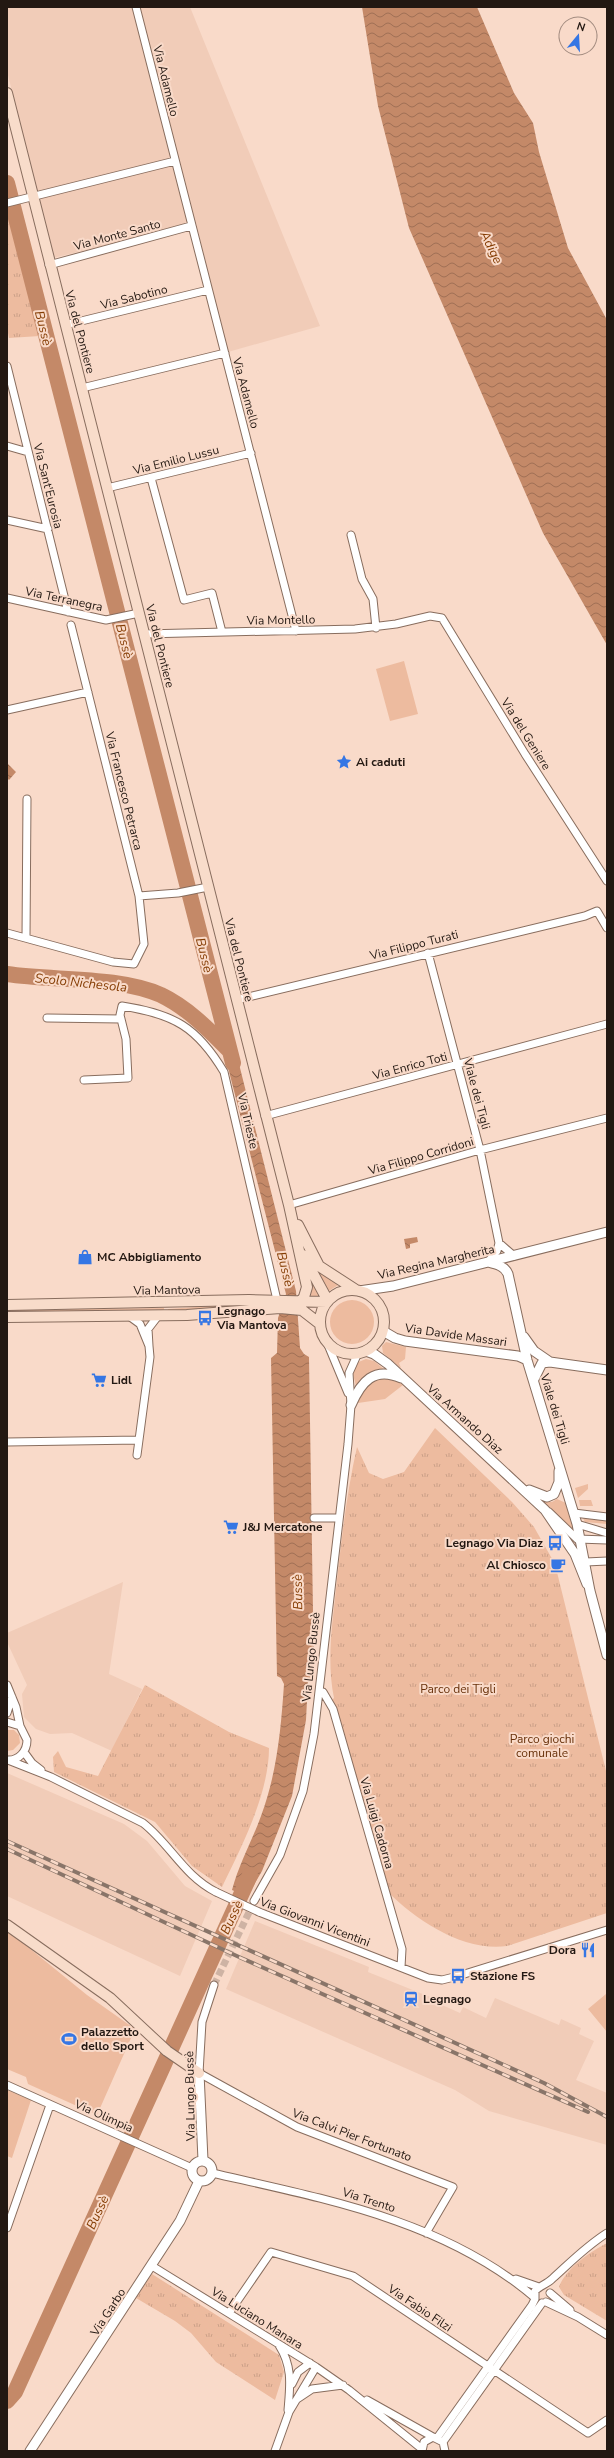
<svg xmlns="http://www.w3.org/2000/svg" width="614" height="2458" font-family="'Nunito Sans',sans-serif">
<defs>
<pattern id="park-tufts" width="24" height="20" patternUnits="userSpaceOnUse"><rect width="24" height="20" fill="#edbb9f"/><path d="M3 7l-1-3M5 7V3M7 7l1-3M15 17l-1-3M17 17v-4M19 17l1-3" fill="none" stroke="#cba088"/></pattern>
<pattern id="water-waves" width="16" height="10" patternUnits="userSpaceOnUse"><rect width="16" height="10" fill="#c48968"/><path d="M0 5q4-4 8 0t8 0" fill="none" stroke="#9f6f54"/></pattern>
</defs>
<rect width="100%" height="100%" fill="#f9dac9"/>
<path fill="#f1ccb8" d="M 7,7 L 190,7 L 320,326 L 228,352 L 196,223 L 53,258 L 7,71 Z
M 123,1582 L 109,1674 L 142,1689 L 112,1751 L 72,1733 L 50,1734 L 36,1729 L 24,1717 L 22,1694 L 27,1685 L 7,1642 L 7,1633 Z
M 7,1773 L 124,1824 L 147,1841 L 185,1886 L 212,1901 L 180,1976 L 7,1896 Z
M 255,1921 L 369,1967 L 368,1972 L 430,1997 L 431,2000 L 460,2013 L 463,2007 L 486,2018 L 495,1998 L 559,2025 L 561,2019 L 581,2028 L 579,2034 L 594,2041 L 576,2080 L 607,2093 L 607,2145 L 489,2111 L 455,2090 L 226,1989 Z"/>
<path fill="#edbb9f" d="M 404,661 L 418,714 L 390,721 L 376,669 Z
M 319,1270 L 340,1284 L 327,1292 L 316,1272 Z
M 310,1274 L 321,1296 L 308,1298 L 311,1291 Z
M330 1322a22 22 0 1 1 44 0a22 22 0 1 1-44 0Z
M 238,1304 L 265,1305 L 168,1311 L 168,1309 Z
M 164,1308 L 164,1311 L 7,1312 L 7,1310 Z
M 386,1342 L 406,1347 L 405,1359 L 399,1363 L 401,1368 L 383,1353 L 382,1346 Z
M 366,1359 L 374,1361 L 385,1370 L 369,1373 L 356,1386 L 353,1374 L 356,1363 Z
M 383,1377 L 396,1380 L 403,1385 L 385,1399 L 358,1403 C 360,1388 371,1381 383,1377 Z
M 588,1484 L 588,1489 L 578,1498 L 575,1488 Z
M 557,1499 L 568,1504 L 574,1533 L 540,1500 L 552,1502 Z
M 579,1500 L 591,1500 L 593,1506 L 580,1506 Z
M 583,1518 L 607,1520 L 607,1524 L 585,1522 Z
M 7,1730 L 14,1730 L 19,1735 L 20,1743 L 13,1750 L 7,1751 Z
M 7,1930 L 87,1995 L 135,2029 L 97,2115 L 28,2084 L 26,2077 L 7,2069 Z
M 606,1994 L 607,1995 L 607,2032 L 588,2009 Z
M 7,2090 L 31,2100 L 12,2158 L 7,2156 Z"/>
<path fill="url(#park-tufts)" d="M 7,208 L 34,318 L 40,336 L 9,338 L 7,328 Z
M 435,1428 L 512,1502 L 534,1527 L 555,1564 L 607,1775 L 607,1913 L 507,1946 C 464,1952 417,1921 388,1892 L 332,1700 L 334,1698 C 326,1659 333,1620 337,1580 C 342,1535 347,1491 357,1447 L 369,1473 L 383,1479 L 404,1472 Z
M 145,1685 L 229,1732 L 269,1748 C 269,1793 242,1846 222,1887 L 192,1866 L 155,1822 L 54,1772 L 53,1757 L 58,1751 L 66,1767 L 98,1776 Z
M 607,2243 L 607,2321 L 564,2295 L 559,2287 C 566,2268 590,2252 607,2243 Z
M 152,2274 L 279,2355 L 284,2372 L 275,2400 L 216,2362 L 191,2333 L 175,2321 L 136,2298 Z"/>
<path fill="url(#water-waves)" d="M 362,7 L 477,7 L 514,93 L 533,123 L 539,152 L 568,248 L 607,320 L 607,645 L 543,533 L 409,228 L 378,106 Z
M 7,763 L 16,772 L 9,780 L 7,778 Z
M 233,1040 L 296,1291 L 300,1348 L 304,1354 L 309,1357 L 314,1676 L 308,1681 L 306,1720 L 292,1796 L 262,1871 L 247,1897 L 232,1890 C 239,1864 252,1841 261,1816 C 277,1773 281,1729 284,1684 L 281,1678 L 277,1676 L 271,1358 L 277,1353 L 278,1318 L 286,1294 L 222,1044 Z
M 417,1237 L 418,1242 L 410,1244 L 410,1248 L 406,1249 L 404,1239 Z"/>
<g fill="none" stroke-linecap="round" stroke-linejoin="round">
<path stroke="#c48968" stroke-width="16" d="M 7,183 L 233,1063
M 7,974 C 54,981 118,976 161,995 C 188,1008 209,1030 229,1050
M 7,2401 L 15,2392 L 250,1875"/>
<path stroke="#ceb3a4" stroke-width="7" stroke-dasharray="7 3.5" stroke-linecap="butt" d="M 214,1985 L 253,1904"/>
<g stroke="#886d5e" stroke-width="9">
<path id="minor" d="M 136,7 L 296,631
M 7,203 L 175,161
M 49,265 L 191,226
M 65,325 L 208,290
M 7,366 L 68,612
M 82,388 L 225,353
M 7,446 L 28,452
M 151,478 L 184,600 L 212,593 L 222,632
M 107,488 L 251,453
M 7,520 L 48,529
M 351,535 L 362,579 L 373,599 L 376,628
M 7,598 L 106,620 L 139,613
M 71,625 L 139,896 L 178,893 L 208,887
M 144,634 L 355,629 L 396,624 L 430,616 L 442,618 L 525,754 L 607,881
M 7,710 L 88,692
M 7,933 L 113,962 L 134,964 L 144,944 L 139,896
M 26,938 L 27,799
M 428,953 L 480,1150 L 499,1243 L 497,1251 L 488,1262
M 236,1000 L 585,916 L 597,911 L 607,928
M 47,1018 L 121,1019
M 84,1080 L 128,1078 L 126,1039 L 120,1015 L 122,1006 C 174,1014 197,1027 224,1072 L 277,1300
M 265,1116 L 607,1024
M 289,1205 L 480,1150 L 607,1118
M 499,1243 L 514,1256
M 129,1316 L 140,1324 L 149,1346 L 148,1329 L 158,1316
M 326,1340 L 348,1393
M 7,1442 L 139,1440 L 150,1357 L 149,1346
M 137,1455 L 139,1440
M 549,1512 L 577,1539 L 607,1540
M 574,1513 L 607,1517
M 314,1518 L 338,1518
M 577,1524 L 607,1533
M 586,1562 L 607,1561
M 7,1685 L 16,1707 L 20,1726
M 319,1692 L 323,1692 L 333,1709 L 402,1949 L 401,1967
M 7,1713 L 12,1697
M 7,1722 L 20,1726 L 27,1740 C 27,1751 19,1761 7,1760
M 24,1752 L 32,1763 L 41,1770
M 8,1760 L 51,1777 L 143,1823 C 170,1844 184,1876 216,1892
M 254,1901 L 280,1855 L 303,1791 L 314,1734 L 348,1444 L 351,1405 L 349,1373 L 358,1353
M 259,1912 L 428,1978 L 442,1980 L 458,1976 L 607,1930
M 214,1985 L 202,2022 L 199,2073 L 297,2127 L 453,2187 L 426,2233
M 7,2085 L 192,2168
M 212,2173 C 325,2199 443,2220 534,2297
M 7,2228 L 50,2105
M 152,2266 L 316,2367 L 349,2390 L 422,2449
M 516,2279 L 539,2287
M 550,2293 L 570,2310
M 546,2302 L 578,2317 L 607,2335
M 229,2313 L 271,2252 L 353,2276 L 588,2433 L 607,2420
M 279,2345 C 293,2367 290,2386 288,2410
M 292,2384 L 298,2372 L 310,2363
M 297,2399 L 312,2389 L 343,2385
M 367,2400 L 433,2437
M 437,2438 L 532,2305 L 535,2299 L 535,2291 C 539,2286 547,2284 552,2279 C 571,2262 585,2247 607,2233
M 443,2442 L 542,2303
M 275,2451 L 289,2412 L 316,2367
M 422,2451 L 424,2442 L 433,2437 L 443,2442 L 445,2451"/>
</g>
<g stroke="#886d5e" stroke-width="11">
<path id="tertiary" d="M 488,1262 C 496,1264 505,1266 508,1274 L 527,1360 L 577,1524 L 590,1591 L 607,1655
M 359,1291 L 393,1286 L 607,1232
M 383,1331 L 395,1338 L 405,1341 L 518,1356 L 527,1360
M 524,1337 L 534,1351 L 550,1362
M 366,1351 L 374,1354 L 388,1364 L 545,1510 L 575,1554 L 587,1584
M 534,1379 L 542,1363 L 550,1362 L 607,1370
M 351,1405 C 361,1382 374,1366 401,1378
M 529,1490 L 547,1497 L 554,1494 L 559,1482 L 559,1471
M 199,2073 L 203,2160
M192 2171a10 10 0 1 1 20 0a10 10 0 1 1-20 0Z
M 30,2451 L 180,2221 L 199,2181"/>
</g>
<g stroke="#886d5e" stroke-width="12">
<path id="secondary" d="M 7,93 L 289,1205 L 307,1287 L 304,1297 L 300,1302
M 298,1225 L 319,1266 L 356,1290
M 303,1255 L 328,1301
M320 1322a32 32 0 1 1 64 0a32 32 0 1 1-64 0Z
M 7,1305 L 249,1300 L 327,1302
M 7,1317 L 187,1315 L 280,1308 L 302,1310 L 320,1324
M 7,1925 L 110,1998 L 167,2051 L 199,2073"/>
</g>
<use href="#minor" stroke="#fff" stroke-width="7"/>
<use href="#tertiary" stroke="#fff" stroke-width="9"/>
<use href="#secondary" stroke="#f8dcca" stroke-width="10"/>
<g stroke="#897569" stroke-width="4">
<path id="rail" d="M 7,1841 L 544,2083 L 607,2117
M 7,1849 L 239,1957 L 588,2112"/>
</g>
<use href="#rail" stroke="#f9dac9" stroke-width="2.5" stroke-dasharray="8" stroke-linecap="butt"/>
<g stroke="#886d5e" stroke-width="9" stroke-linecap="butt">
<path id="minor-bridge" d="M 216,1892 L 259,1912"/>
</g>
<use href="#minor-bridge" stroke="#fff" stroke-width="7"/>
</g>
<defs>
<g id="sight-bare" transform="scale(1.2)"><path d="M0-6L1.8-2.2L6-1.7L2.9 1.2L3.7 5.4L0 3.3L-3.7 5.4L-2.9 1.2L-6-1.7L-1.8-2.2Z" fill="#3576e4" stroke="#f9dac9" stroke-width="2.5" paint-order="stroke"/></g>
<g id="shop-bare" transform="scale(1.2)"><path d="M-5-2.5h2.3a2.7 3.5 0 0 1 5.4 0H5L5.5 6h-11ZM-1.5-2.5h3a1.5 2.3 0 0 0-3 0Z" fill="#3576e4" stroke="#f9dac9" stroke-width="2.5" paint-order="stroke"/></g>
<g id="bus-bare" transform="scale(1.2)"><path d="M-5-6H5V4H4V6H2V4H-2V6H-4V4H-5ZM-3.5-4V0h7V-4ZM-3.5 1.2v1.5H-2V1.2ZM2 1.2v1.5H3.5V1.2Z" fill="#3576e4" stroke="#f9dac9" stroke-width="2.5" paint-order="stroke"/></g>
<g id="supermarket-bare" transform="scale(1.2)"><path d="M-6-5.5h2.5l.6 2H6L4.5 2H-2.5L-4.4-4H-6ZM-1.5 3.2a1.3 1.3 0 1 0 .1 0ZM3 3.2a1.3 1.3 0 1 0 .1 0Z" fill="#3576e4" stroke="#f9dac9" stroke-width="2.5" paint-order="stroke"/></g>
<g id="cafe-bare" transform="scale(1.2)"><path d="M-5.5-4.5H6V0H3Q3 3.5 0 3.5H-2.5Q-5.5 3.5-5.5 0ZM3-3.2v2h1.7v-2ZM-6 4.5H4V6H-6Z" fill="#3576e4" stroke="#f9dac9" stroke-width="2.5" paint-order="stroke"/></g>
<g id="restaurant-bare" transform="scale(1.2)"><path d="M-5-6h1v4h1v-4h1v4h1v-4h1v5L-1.5 .5V6h-2V.5L-5-1ZM5-6V6H3V1.5H1.5Q1.5-4 5-6Z" fill="#3576e4" stroke="#f9dac9" stroke-width="2.5" paint-order="stroke"/></g>
<g id="station-bare" transform="scale(1.2)"><path d="M-3-6H3Q5-6 5-4V2Q5 4 3 4L4.5 6H3L1.5 4h-3L-3 6H-4.5L-3 4Q-5 4-5 2V-4Q-5-6-3-6ZM-3.5-4v3h7v-3ZM-3.5 1v1.5H-2V1ZM2 1v1.5H3.5V1Z" fill="#3576e4" stroke="#f9dac9" stroke-width="2.5" paint-order="stroke"/></g>
<g id="stadium-bare" transform="scale(1.2)"><path d="M0-5a6.5 5 0 1 0 0 10a6.5 5 0 1 0 0-10ZM-3.5-1.8h7v3.6h-7Z" fill="#3576e4" stroke="#f9dac9" stroke-width="2.5" paint-order="stroke"/></g>
</defs>
<g fill-rule="evenodd">
<use href="#sight-bare" x="344" y="762"/>
<use href="#shop-bare" x="85" y="1257"/>
<use href="#bus-bare" x="205" y="1318"/>
<use href="#supermarket-bare" x="99" y="1380"/>
<use href="#supermarket-bare" x="231" y="1527"/>
<use href="#bus-bare" x="555" y="1543"/>
<use href="#cafe-bare" x="558" y="1565"/>
<use href="#restaurant-bare" x="588" y="1950"/>
<use href="#bus-bare" x="458" y="1976"/>
<use href="#station-bare" x="411" y="1999"/>
<use href="#stadium-bare" x="69" y="2039"/>
</g>
<g text-anchor="middle" stroke-width="4" stroke-linejoin="round" paint-order="stroke">
<g font-size="12" fill="#231812" stroke="#f9dac9">
<text transform="translate(166 81) rotate(76)" y="4">Via Adamello</text>
<text transform="translate(117 235) rotate(-15)" y="4">Via Monte Santo</text>
<text transform="translate(134 297) rotate(-14)" y="4">Via Sabotino</text>
<text transform="translate(80 332) rotate(75)" y="4">Via del Pontiere</text>
<text transform="translate(246 393) rotate(75)" y="4">Via Adamello</text>
<text transform="translate(176 460) rotate(-14)" y="4">Via Emilio Lussu</text>
<text transform="translate(48 486) rotate(76)" y="4">Via Sant'Eurosia</text>
<text transform="translate(64 599) rotate(12)" y="4">Via Terranegra</text>
<text transform="translate(281 620) rotate(-1)" y="4">Via Montello</text>
<text transform="translate(160 646) rotate(76)" y="4">Via del Pontiere</text>
<text transform="translate(526 734) rotate(58)" y="4">Via del Geniere</text>
<text transform="translate(124 791) rotate(76)" y="4">Via Francesco Petrarca</text>
<text transform="translate(414 945) rotate(-14)" y="4">Via Filippo Turati</text>
<text transform="translate(239 960) rotate(76)" y="4">Via del Pontiere</text>
<text transform="translate(410 1066) rotate(-15)" y="4">Via Enrico Toti</text>
<text transform="translate(477 1094) rotate(75)" y="4">Viale dei Tigli</text>
<text transform="translate(248 1121) rotate(77)" y="4">Via Trieste</text>
<text transform="translate(421 1156) rotate(-16)" y="4">Via Filippo Corridoni</text>
<text transform="translate(436 1262) rotate(-13)" y="4">Via Regina Margherita</text>
<text transform="translate(167 1290) rotate(-1)" y="4">Via Mantova</text>
<text transform="translate(456 1335) rotate(8)" y="4">Via Davide Massari</text>
<text transform="translate(555 1409) rotate(73)" y="4">Viale dei Tigli</text>
<text transform="translate(465 1419) rotate(42)" y="4">Via Armando Diaz</text>
<text transform="translate(311 1657) rotate(-84)" y="4">Via Lungo Bussè</text>
<text transform="translate(377 1823) rotate(74)" y="4">Via Luigi Cadorna</text>
<text transform="translate(315 1922) rotate(21)" y="4">Via Giovanni Vicentini</text>
<text transform="translate(190 2096) rotate(-91)" y="4">Via Lungo Bussè</text>
<text transform="translate(104 2116) rotate(24)" y="4">Via Olimpia</text>
<text transform="translate(352 2135) rotate(21)" y="4">Via Calvi Pier Fortunato</text>
<text transform="translate(369 2200) rotate(18)" y="4">Via Trento</text>
<text transform="translate(420 2308) rotate(34)" y="4">Via Fabio Filzi</text>
<text transform="translate(108 2312) rotate(-57)" y="4">Via Garbo</text>
<text transform="translate(257 2318) rotate(32)" y="4">Via Luciano Manara</text>
</g>
<g font-size="12" font-weight="bold" fill="#231812" stroke="#f9dac9" text-anchor="start">
<text x="356" y="766">Ai caduti</text>
<text x="97" y="1261">MC Abbigliamento</text>
<text x="217" y="1315">Legnago<tspan x="217" dy="14">Via Mantova</tspan></text>
<text x="111" y="1384">Lidl</text>
<text x="243" y="1531">J&amp;J Mercatone</text>
<text x="543" y="1547" text-anchor="end">Legnago Via Diaz</text>
<text x="546" y="1569" text-anchor="end">Al Chiosco</text>
<text x="576" y="1954" text-anchor="end">Dora</text>
<text x="470" y="1980">Stazione FS</text>
<text x="423" y="2003">Legnago</text>
<text x="81" y="2036">Palazzetto<tspan x="81" dy="14">dello Sport</tspan></text>
</g>
<g font-size="12" fill="#68310a" stroke="#f9dac9">
<text x="458" y="1693">Parco dei Tigli</text>
<text x="542" y="1743">Parco giochi<tspan x="542" dy="14">comunale</tspan></text>
</g>
<g font-size="13" font-style="italic" fill="#853d04" stroke="#f9dac9">
<text transform="translate(492 247) rotate(64)" y="5">Adige</text>
<text transform="translate(44 328) rotate(76)" y="5">Bussè</text>
<text transform="translate(125 641) rotate(76)" y="5">Bussè</text>
<text transform="translate(205 955) rotate(76)" y="5">Bussè</text>
<text transform="translate(81 982) rotate(6)" y="5">Scolo Nichesola</text>
<text transform="translate(286 1269) rotate(76)" y="5">Bussè</text>
<text transform="translate(297 1592) rotate(-91)" y="5">Bussè</text>
<text transform="translate(231 1917) rotate(-65)" y="5">Bussè</text>
<text transform="translate(97 2212) rotate(-65)" y="5">Bussè</text>
</g>
</g>
<rect width="614" height="2458" fill="none" stroke="#231812" stroke-width="16"/>
<g transform="translate(578 36) rotate(18)"><circle r="19" fill="#f9dac9" stroke="#a38c80"/>
<path d="M0-3L7 15L0 10L-7 15Z" fill="#3576e4"/>
<text y="-6" font-size="11" font-weight="bold" text-anchor="middle" fill="#231812">N</text>
</g>
</svg>
